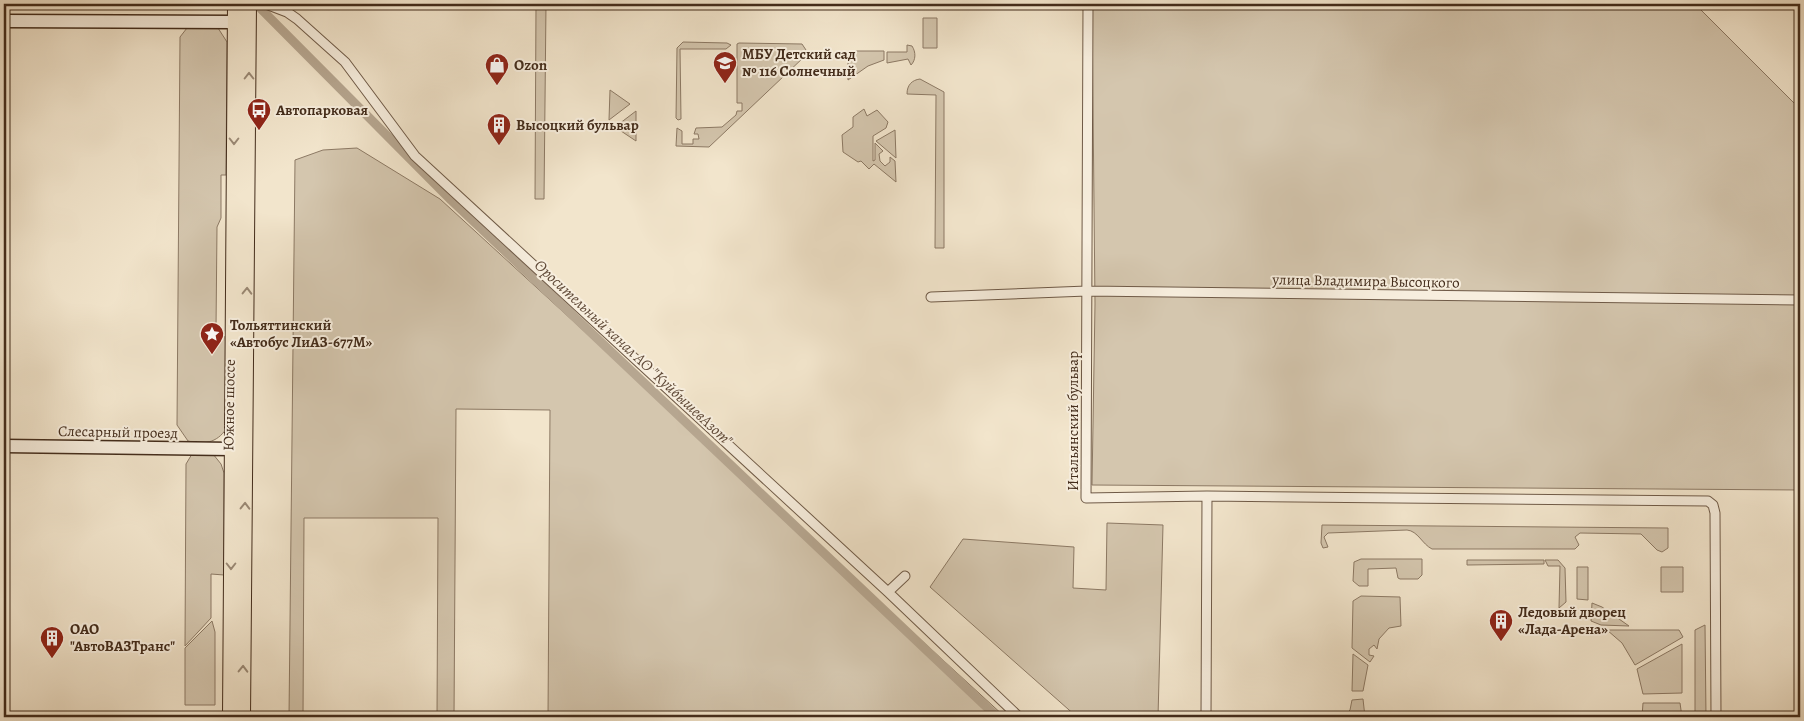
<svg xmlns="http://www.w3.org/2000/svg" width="1804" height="721" font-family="Alegreya,serif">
<rect width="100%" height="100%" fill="#f2e5cc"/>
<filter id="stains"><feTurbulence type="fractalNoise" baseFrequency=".004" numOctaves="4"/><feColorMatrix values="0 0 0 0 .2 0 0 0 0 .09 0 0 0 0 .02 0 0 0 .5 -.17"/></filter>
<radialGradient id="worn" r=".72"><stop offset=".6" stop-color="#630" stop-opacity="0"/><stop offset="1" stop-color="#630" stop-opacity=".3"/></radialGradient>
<path fill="#d4c6ae" stroke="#8c7964" d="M 536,4 L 546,4 L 544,199 L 535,199 Z
M 1092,4 L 1695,4 L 1800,109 L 1800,490 L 1092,485 L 1095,304 Z
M 923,18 L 937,18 L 937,48 L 923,48 Z
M 187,28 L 218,28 L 227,42 L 226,175 L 221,175 L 221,218 L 217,227 L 216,329 L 225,337 L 226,346 L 226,429 C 217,443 203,445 188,441 L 177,425 L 180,37 Z
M 683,42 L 727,43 L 731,45 L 726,49 L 680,49 L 681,119 L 678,120 L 676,118 L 677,48 Z
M 739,43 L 802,44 L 806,50 L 804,57 L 709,147 L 676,146 L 677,128 L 682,131 L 682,144 L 693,144 L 693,139 L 699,139 L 698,134 L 694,134 L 696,128 L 722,127 L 736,115 L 737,111 L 742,111 L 742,103 L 737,103 L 737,44 Z
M 907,45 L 912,46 C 916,52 916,60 911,65 L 908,59 L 887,63 L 887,52 L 907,52 Z
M 848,51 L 884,51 L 884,60 L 868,66 L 848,80 Z
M 920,79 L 944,92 L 944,248 L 935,248 L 936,95 L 907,94 C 907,85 912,80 920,79 Z
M 610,90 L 630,104 L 609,120 Z
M 864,109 L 867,116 L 877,110 L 888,122 L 886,128 L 873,136 L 873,161 L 875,160 L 875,143 L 883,151 L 879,154 L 880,161 L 885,166 L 890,162 L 890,157 L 895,161 L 896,182 L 874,164 L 869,169 L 861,161 L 858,162 L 843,152 L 842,135 L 853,127 L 853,117 Z
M 636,111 L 636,141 L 615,127 Z
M 895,130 L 896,158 L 876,141 Z
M 357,148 L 440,199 L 1005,717 L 548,717 L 550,410 L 456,409 L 454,717 L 437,717 L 438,518 L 304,518 L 303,717 L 289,717 L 295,160 L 323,150 Z
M 192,454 L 213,454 L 221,464 L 224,473 L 224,575 L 211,574 L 211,618 L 185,646 L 186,464 Z
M 1107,523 L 1163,525 L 1158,717 L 1077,717 L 930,587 L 963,539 L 1074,547 L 1073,588 L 1106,590 Z
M 1322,525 L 1668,528 L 1668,548 L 1662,552 L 1657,550 L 1641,534 L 1580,533 L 1575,537 L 1579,545 L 1575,549 L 1432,549 C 1422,544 1418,531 1407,530 L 1328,533 L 1324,537 L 1328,547 L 1323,548 L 1321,543 Z
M 1361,559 L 1422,559 L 1422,575 L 1418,579 L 1400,579 L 1398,578 L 1396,568 L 1368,569 L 1368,586 L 1359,586 L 1353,581 L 1354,562 Z
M 1467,560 L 1544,560 L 1544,564 L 1467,565 Z
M 1545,560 L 1558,560 L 1565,568 L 1566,602 L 1559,608 L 1560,566 L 1548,566 Z
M 1577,567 L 1588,567 L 1588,600 L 1577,599 Z
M 1661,567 L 1683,567 L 1683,592 L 1661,592 Z
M 1361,596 L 1400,597 L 1401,626 L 1389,628 L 1379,639 L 1377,649 L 1374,645 L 1369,649 L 1369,655 L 1374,656 L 1370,662 L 1352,648 L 1353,601 Z
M 1592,603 L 1602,607 L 1629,626 L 1601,625 L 1591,621 Z
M 212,621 L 215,632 L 215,705 L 185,705 L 185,648 Z
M 1705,625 L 1706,717 L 1695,717 L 1695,630 Z
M 1607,630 L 1679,630 L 1683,637 L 1635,665 L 1622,643 Z
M 1682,644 L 1682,693 L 1643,694 L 1637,669 Z
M 1353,654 L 1368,665 L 1363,691 L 1352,691 Z
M 1363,699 L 1365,717 L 1343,717 L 1350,710 L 1352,700 Z
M 1643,703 L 1680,703 L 1682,717 L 1642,717 Z"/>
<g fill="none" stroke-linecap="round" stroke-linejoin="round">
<path stroke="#b6a690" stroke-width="9" d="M 256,4 L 451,200 L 997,717"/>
<g stroke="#6f5a47" stroke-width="11">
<path id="street" d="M 266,4 L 287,12 L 297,19 L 345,62 L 415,156 L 888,592 L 1019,717
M 1088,4 L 1086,498 L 1207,496 L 1206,717
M 931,297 L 1087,291 L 1800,300
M 1207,496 L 1708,501 L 1713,505 L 1715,513 L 1716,717
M 888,592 L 905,576"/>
</g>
<g stroke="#432c1b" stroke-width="15">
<path id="secondary" d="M 4,21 L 235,22
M 4,446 L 232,449"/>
</g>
<g stroke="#432c1b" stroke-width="16">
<path id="primary" d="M 230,717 L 235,4
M 243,717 L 249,4"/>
</g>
<use href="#street" stroke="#f7eede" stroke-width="9"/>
<use href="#secondary" stroke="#f7eede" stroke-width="12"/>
<use href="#primary" stroke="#f2e5cc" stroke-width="14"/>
</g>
<defs><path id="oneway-chevron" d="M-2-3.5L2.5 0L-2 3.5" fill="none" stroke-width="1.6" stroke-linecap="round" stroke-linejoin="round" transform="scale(1.25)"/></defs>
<g stroke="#9a8874">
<use href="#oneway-chevron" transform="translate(249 76) rotate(-90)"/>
<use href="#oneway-chevron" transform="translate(234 141) rotate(90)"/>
<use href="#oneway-chevron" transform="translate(247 291) rotate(-89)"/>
<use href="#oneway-chevron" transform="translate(245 506) rotate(-89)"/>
<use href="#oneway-chevron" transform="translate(231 566) rotate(90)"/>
<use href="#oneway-chevron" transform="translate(243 669) rotate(-89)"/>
</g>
<defs>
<g id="school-pin" transform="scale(1.25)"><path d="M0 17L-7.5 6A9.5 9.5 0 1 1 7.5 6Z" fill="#8f2418" stroke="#f7eede"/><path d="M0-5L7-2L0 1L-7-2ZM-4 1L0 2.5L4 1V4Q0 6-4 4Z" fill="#fff"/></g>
<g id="shop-pin" transform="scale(1.25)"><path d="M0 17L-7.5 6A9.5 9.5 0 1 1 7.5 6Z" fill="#8f2418" stroke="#f7eede"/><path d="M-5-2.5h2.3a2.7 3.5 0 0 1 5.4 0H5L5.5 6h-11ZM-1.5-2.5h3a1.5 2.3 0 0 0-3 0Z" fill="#fff"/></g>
<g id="bus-pin" transform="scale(1.25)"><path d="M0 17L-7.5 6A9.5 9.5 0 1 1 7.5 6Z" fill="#8f2418" stroke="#f7eede"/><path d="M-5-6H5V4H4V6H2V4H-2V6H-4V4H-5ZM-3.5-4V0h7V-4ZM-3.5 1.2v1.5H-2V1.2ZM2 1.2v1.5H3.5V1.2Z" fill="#fff"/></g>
<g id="building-pin" transform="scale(1.25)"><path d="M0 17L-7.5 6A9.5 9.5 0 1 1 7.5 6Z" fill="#8f2418" stroke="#f7eede"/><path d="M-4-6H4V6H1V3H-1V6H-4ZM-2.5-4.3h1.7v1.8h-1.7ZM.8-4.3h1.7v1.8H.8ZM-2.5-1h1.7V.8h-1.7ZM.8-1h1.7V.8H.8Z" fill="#fff"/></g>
<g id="sight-pin" transform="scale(1.25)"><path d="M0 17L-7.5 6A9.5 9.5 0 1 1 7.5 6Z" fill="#8f2418" stroke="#f7eede"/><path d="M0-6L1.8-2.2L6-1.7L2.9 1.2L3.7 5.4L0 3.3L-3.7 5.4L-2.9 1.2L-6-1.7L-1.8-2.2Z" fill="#fff"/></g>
</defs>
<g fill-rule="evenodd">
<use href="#school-pin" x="725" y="63"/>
<use href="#shop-pin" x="497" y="65"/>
<use href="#bus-pin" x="259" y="110"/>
<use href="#building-pin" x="499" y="125"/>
<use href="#sight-pin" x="212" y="334"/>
<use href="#building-pin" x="1501" y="621"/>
<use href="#building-pin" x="52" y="638"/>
</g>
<g text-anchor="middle" stroke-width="4" stroke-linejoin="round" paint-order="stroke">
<g font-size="15" font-weight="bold" fill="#432c1b" stroke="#f7eede" text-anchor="start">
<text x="742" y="59">МБУ Детский сад<tspan x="742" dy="17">№ 116 Солнечный</tspan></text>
<text x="514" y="70">Ozon</text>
<text x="276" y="115">Автопарковая</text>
<text x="516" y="130">Высоцкий бульвар</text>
<text x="230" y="330">Тольяттинский<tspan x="230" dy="17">«Автобус ЛиАЗ-677М»</tspan></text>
<text x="1518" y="617">Ледовый дворец<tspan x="1518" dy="17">«Лада-Арена»</tspan></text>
<text x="70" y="634">ОАО<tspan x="70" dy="17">"АвтоВАЗТранс"</tspan></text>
</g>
<g font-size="15" fill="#432c1b" stroke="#f7eede">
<text transform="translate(1366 281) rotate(1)" y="5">улица Владимира Высоцкого</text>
<text transform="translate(229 405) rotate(-89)" y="5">Южное шоссе</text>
<text transform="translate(1073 421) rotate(-90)" y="5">Итальянский бульвар</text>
<text transform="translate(118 432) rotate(1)" y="5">Слесарный проезд</text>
</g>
<g font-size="16" font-style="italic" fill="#604a38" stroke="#f7eede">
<text transform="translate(634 352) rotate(43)" y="6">Оросительный канал АО "КуйбышевАзот"</text>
</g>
</g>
<rect width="1804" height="721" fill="none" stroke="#f2e5cc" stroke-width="20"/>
<rect x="5" y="5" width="1794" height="711" fill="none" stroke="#432c1b" stroke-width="2.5"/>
<rect x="10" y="10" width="1784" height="701" fill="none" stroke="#432c1b"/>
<rect width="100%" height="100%" filter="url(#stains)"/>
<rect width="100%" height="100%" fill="url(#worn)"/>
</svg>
